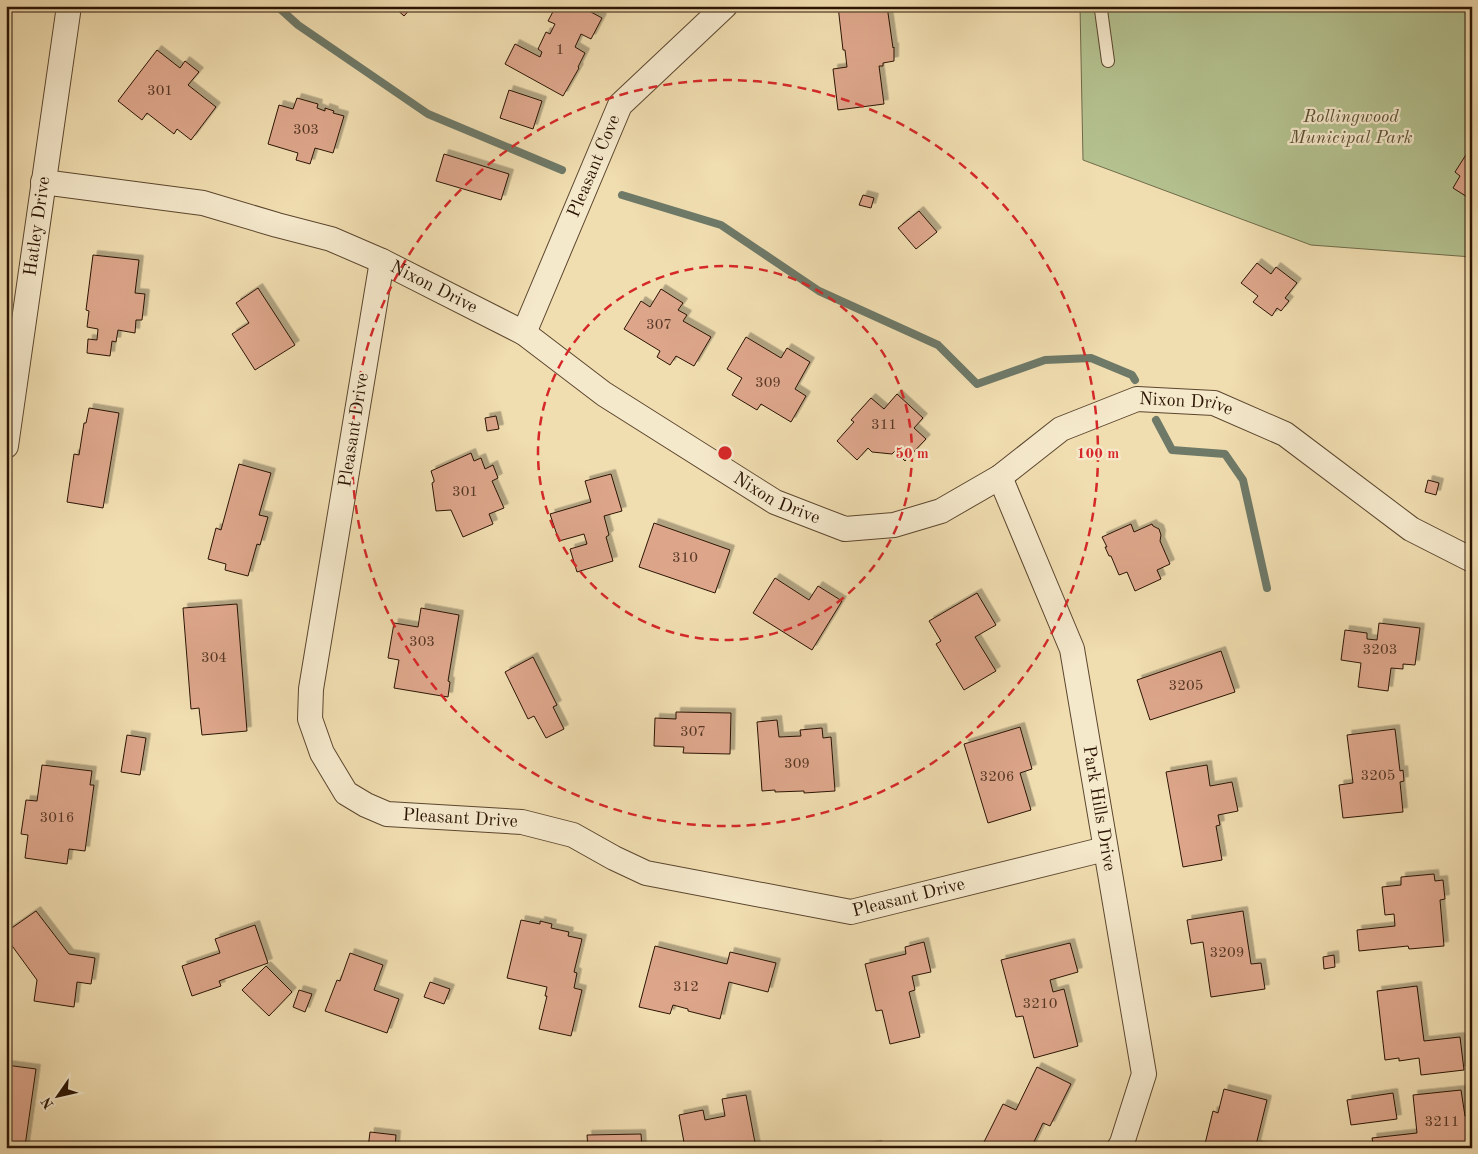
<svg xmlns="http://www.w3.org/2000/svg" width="1478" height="1154" font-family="'Old Standard TT',serif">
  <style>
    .green { fill: #b4c290; stroke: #706b4a }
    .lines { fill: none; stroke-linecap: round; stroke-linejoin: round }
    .stream { stroke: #6e7968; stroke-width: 8 }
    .building { fill: #dda68b; stroke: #2b1403; filter: url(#shadow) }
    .service-casing { stroke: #5c462e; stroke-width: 14 }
    .minor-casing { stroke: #5c462e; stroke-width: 26 }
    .service { stroke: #f5e9cc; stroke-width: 12 }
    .minor { stroke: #f5e9cc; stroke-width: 24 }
    .ring { fill: none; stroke: #d62828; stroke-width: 2.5; stroke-dasharray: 9 6 }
    .labels { text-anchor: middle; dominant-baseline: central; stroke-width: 4.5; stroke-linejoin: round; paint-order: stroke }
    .number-label { font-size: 15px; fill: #583825 }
    .park-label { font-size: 18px; font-style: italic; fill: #5b5134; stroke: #f5e9cc }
    .street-label { font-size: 18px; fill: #2b1403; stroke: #f5e9cc }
    .centre { fill: #d62828; stroke: #f5e9cc; stroke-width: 2.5 }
    .ring-label { font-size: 15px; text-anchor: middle; font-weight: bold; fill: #d62828; stroke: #f5e9cc; stroke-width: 4.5; stroke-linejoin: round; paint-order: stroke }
  </style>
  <defs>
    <filter id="shadow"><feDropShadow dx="4.5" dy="-4.5" stdDeviation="0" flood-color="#0004"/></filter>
  </defs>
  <rect width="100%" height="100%" fill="#f0ddb0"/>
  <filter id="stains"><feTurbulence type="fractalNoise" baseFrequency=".004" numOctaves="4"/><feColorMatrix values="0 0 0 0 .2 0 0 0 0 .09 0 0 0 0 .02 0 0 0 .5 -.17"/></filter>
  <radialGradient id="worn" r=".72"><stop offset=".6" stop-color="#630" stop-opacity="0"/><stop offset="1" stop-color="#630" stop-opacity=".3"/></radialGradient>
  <!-- green -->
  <polygon class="green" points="1080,6 1472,6 1472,257 1311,245 1083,160"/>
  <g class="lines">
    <!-- stream -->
    <g class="stream">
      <polyline points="277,6 298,25 428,114 562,170"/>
      <polyline points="622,195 721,225 819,291 938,345 977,384 1045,360 1091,358 1132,375 1135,380"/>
      <polyline points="1156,420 1172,450 1225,454 1243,480 1267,588"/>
    </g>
  </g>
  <!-- building -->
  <g class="building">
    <polygon points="393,6 413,6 404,16"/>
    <polygon points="556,6 580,6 602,18 591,39 581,34 575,47 585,53 578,67 579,68 563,96 505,64 515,44 540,57 542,52 538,49 546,32 550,34 555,24 548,21"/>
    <polygon points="838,6 887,6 893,48 894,47 894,61 883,63 883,66 879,66 884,104 838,110 833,69 847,67 845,50 843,50"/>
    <polygon points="157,50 180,68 185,61 199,72 188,85 216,107 191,140 177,129 174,134 147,113 142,120 118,101"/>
    <polygon points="509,90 542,101 533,129 500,118"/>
    <polygon points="297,98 318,104 317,108 325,111 325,108 334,111 333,113 344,116 333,153 315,148 310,164 296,160 298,153 268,144 279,105 293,109"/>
    <polygon points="1469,150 1472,152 1472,200 1453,188 1460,176 1455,172"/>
    <polygon points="444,154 509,174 501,200 436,181"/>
    <polygon points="863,195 874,198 871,208 859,205"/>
    <polygon points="919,211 937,232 916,249 898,228"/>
    <polygon points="93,255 139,260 135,293 145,294 142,320 136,320 135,333 118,330 116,342 112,341 110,356 87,353 88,339 97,340 98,329 87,327 89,311 86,310"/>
    <polygon points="1257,263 1271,274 1276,267 1297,283 1285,298 1289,301 1281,311 1277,308 1272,316 1253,302 1258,296 1241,283"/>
    <polygon points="258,288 295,345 255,370 232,334 249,323 236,303"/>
    <polygon points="661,289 683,303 678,310 687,315 683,321 711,337 694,366 676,356 670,365 657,357 660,351 624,329 641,301 650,307"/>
    <polygon points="746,337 781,358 787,348 810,362 795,389 806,396 791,422 761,404 757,410 732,395 742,378 727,369"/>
    <polygon points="897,394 923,418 914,428 926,439 905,461 895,451 892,454 872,452 868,448 857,460 837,441 854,422 851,420 871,398 884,409"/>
    <polygon points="89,408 119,413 103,508 67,502 74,454 79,455 84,423 86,423"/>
    <polygon points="496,416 499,429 487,431 485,418"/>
    <polygon points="471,453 474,461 481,458 485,469 493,465 498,478 492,481 504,508 489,514 493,524 463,537 451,510 436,511 432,483 434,482 434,480 431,471"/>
    <polygon points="239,464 271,473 259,515 268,517 260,545 257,544 248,576 225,570 226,564 208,559 216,528 221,530"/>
    <polygon points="611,474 622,511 604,516 609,535 606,537 613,561 577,572 570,549 587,544 584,534 559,541 550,514 591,502 585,481"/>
    <polygon points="1428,480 1439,483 1436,495 1425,492"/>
    <polygon points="654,523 730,550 715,593 639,567"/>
    <polygon points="1131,524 1134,532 1152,524 1153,526 1159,529 1161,535 1160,541 1170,564 1157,570 1161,579 1135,591 1127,572 1119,575 1111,556 1109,556 1105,547 1107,547 1102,537"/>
    <polygon points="775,578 809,600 818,586 842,601 812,650 753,613"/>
    <polygon points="977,593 996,625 975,637 996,671 964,690 936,644 941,641 929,621"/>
    <polygon points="237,604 247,731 202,735 199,708 191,709 183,608"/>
    <polygon points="421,608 459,615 448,681 450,682 448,697 394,688 399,660 388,658 394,623 418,627"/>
    <polygon points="1379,623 1420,628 1415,665 1403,664 1403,669 1391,668 1388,691 1358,687 1361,663 1341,660 1345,630 1367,633 1367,639 1377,640"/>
    <polygon points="1221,651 1235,692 1150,720 1137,680"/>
    <polygon points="533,657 557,705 553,707 564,729 546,738 534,716 528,719 505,672"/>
    <polygon points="676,712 731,713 730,754 683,753 684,747 654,746 655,718 676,719"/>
    <polygon points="777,720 779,737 801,736 800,730 822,728 823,738 831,737 835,791 804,793 804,791 775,792 775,790 762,791 757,722"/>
    <polygon points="1020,727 1032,769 1020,773 1031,810 988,823 964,744"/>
    <polygon points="1395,729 1400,771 1403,770 1404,781 1400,782 1403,812 1343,818 1339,785 1353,783 1347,735"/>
    <polygon points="127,735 146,738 140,775 121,772"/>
    <polygon points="42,765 92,771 90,785 94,785 85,851 69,849 67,864 25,858 28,835 21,834 26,800 37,801"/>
    <polygon points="1207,765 1210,786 1232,782 1238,811 1218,815 1220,825 1216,826 1222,860 1183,867 1166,772"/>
    <polygon points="1434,874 1435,881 1443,880 1445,899 1440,900 1444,946 1409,949 1408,946 1359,951 1357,930 1395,926 1394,914 1385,915 1382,887 1401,885 1401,877"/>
    <polygon points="36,911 69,954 95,958 91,984 77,982 74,1007 34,1001 37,980 10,943 11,941 6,935 6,932"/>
    <polygon points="1243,911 1251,964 1261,963 1265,989 1211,997 1203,942 1191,944 1187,920"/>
    <polygon points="521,920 540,924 540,921 552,924 551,928 569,932 568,936 582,939 574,972 577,973 574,988 582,990 571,1036 539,1029 547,996 545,996 547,987 507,978"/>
    <polygon points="255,925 268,963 219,981 221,986 192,996 182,966 220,953 215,939"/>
    <polygon points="924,942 931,972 912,976 915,990 909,992 920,1037 890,1044 882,1010 876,1011 865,964 906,954 905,947"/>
    <polygon points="1070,943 1078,972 1050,980 1053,992 1064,989 1078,1046 1034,1058 1023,1016 1016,1017 1001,960"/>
    <polygon points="655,946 727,964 730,952 776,963 768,992 729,982 720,1019 688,1011 688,1009 673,1005 670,1014 639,1007"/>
    <polygon points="350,953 383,965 374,990 399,999 387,1033 325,1011 337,980 340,981"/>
    <polygon points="1334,955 1335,967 1324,969 1323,957"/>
    <polygon points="266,966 292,992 269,1016 242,990"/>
    <polygon points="430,982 450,989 444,1004 424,997"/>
    <polygon points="1417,986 1424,1041 1460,1037 1464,1070 1421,1075 1419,1058 1399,1061 1399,1058 1385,1060 1377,991"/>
    <polygon points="299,990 312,994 305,1012 293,1007"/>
    <polygon points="6,1065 36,1069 25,1146 6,1143"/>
    <polygon points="1037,1067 1071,1084 1050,1126 1043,1123 1031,1148 981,1148 1003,1104 1016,1110"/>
    <polygon points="1224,1089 1267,1100 1256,1145 1266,1148 1204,1148 1213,1111 1218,1113"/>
    <polygon points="1461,1090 1465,1116 1467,1116 1468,1129 1472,1128 1472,1148 1374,1148 1372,1138 1417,1133 1413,1095"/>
    <polygon points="1393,1093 1397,1119 1351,1125 1347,1100"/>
    <polygon points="746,1095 756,1148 728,1148 727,1145 713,1148 685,1148 679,1115 703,1110 705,1120 725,1116 722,1099"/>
    <polygon points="370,1132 396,1135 395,1148 368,1148"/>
    <polygon points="641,1134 642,1148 588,1148 587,1135"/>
    <polygon points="877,1145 878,1148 858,1148"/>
  </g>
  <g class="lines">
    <defs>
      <polyline id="service" points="1102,6 1101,10 1108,61"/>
      <g id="minor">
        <path id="s1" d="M 43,182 L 203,203 L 277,225 L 331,239 L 382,261 L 524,333 L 604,394 L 775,502 L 845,529 L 894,525 L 941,511 L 1000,477 L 1061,429 L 1137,399 L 1214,403 L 1285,434 L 1411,529 L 1472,560"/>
        <path id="s2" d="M 382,261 L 311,689 L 310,719 L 322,753 L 346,793 L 366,805 L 387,814 L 522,822 L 573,835 L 614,858 L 646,873 L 851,912 L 1105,849"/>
        <path id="s3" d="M 524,333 L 620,105 L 725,6"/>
        <path id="s4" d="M 6,446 L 69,6"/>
        <path id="s5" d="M 1000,477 L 1072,649 L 1144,1074 L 1122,1143 L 1119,1148"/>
      </g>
    </defs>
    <!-- service casing -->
    <use href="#service" class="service-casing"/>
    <!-- minor casing -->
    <use href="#minor" class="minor-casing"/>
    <!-- service -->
    <use href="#service" class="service"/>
    <!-- minor -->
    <use href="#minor" class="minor"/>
  </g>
  <!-- distance rings -->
  <g class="ring">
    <circle cx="725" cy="453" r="187"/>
    <circle cx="725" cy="453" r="373"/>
  </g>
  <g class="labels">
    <!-- number labels -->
    <g class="number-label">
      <text x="560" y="50">1</text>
      <text x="160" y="91">301</text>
      <text x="306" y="130">303</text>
      <text x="659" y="325">307</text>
      <text x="768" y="383">309</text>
      <text x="884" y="425">311</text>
      <text x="465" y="492">301</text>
      <text x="685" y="558">310</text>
      <text x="422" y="642">303</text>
      <text x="1380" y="650">3203</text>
      <text x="214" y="658">304</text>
      <text x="1186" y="686">3205</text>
      <text x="693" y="732">307</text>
      <text x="797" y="764">309</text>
      <text x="1378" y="776">3205</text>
      <text x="997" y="777">3206</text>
      <text x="57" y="818">3016</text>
      <text x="1227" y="953">3209</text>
      <text x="686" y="987">312</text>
      <text x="1040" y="1004">3210</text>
      <text x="1442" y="1122">3211</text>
    </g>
    <!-- park labels -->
    <g class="park-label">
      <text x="1351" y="117">Rollingwood<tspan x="1351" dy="21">Municipal Park</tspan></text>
    </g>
    <!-- street labels -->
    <g class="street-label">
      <text stroke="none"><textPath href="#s3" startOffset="181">Pleasant Cove</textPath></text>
      <text stroke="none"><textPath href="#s4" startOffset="222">Hatley Drive</textPath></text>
      <text stroke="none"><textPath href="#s1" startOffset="408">Nixon Drive</textPath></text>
      <text stroke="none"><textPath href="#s1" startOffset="1262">Nixon Drive</textPath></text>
      <text transform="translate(354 430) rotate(-81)">Pleasant Drive</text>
      <text stroke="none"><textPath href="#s1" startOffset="812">Nixon Drive</textPath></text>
      <text stroke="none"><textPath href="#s5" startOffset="348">Park Hills Drive</textPath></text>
      <text stroke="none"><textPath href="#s2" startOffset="666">Pleasant Drive</textPath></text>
      <text stroke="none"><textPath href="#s2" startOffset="1131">Pleasant Drive</textPath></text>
    </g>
  </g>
  <circle cx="725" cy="453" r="8" class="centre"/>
  <g class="ring-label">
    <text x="912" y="458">50 m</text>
    <text x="1098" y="458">100 m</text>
  </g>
  <!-- margin -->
  <rect width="1478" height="1154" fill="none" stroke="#f0ddb0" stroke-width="25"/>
  <rect x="8" y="8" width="1463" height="1139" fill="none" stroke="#2b1403" stroke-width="2.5"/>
  <rect x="12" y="12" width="1453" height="1129" fill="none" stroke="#2b1403"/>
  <!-- north arrow -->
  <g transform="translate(58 1096) rotate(236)" stroke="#f5e9cc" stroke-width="4" paint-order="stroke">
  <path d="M0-4L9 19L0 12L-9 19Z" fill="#2b1403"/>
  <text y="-8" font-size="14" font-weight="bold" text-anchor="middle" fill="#2b1403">N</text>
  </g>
  <rect width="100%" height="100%" filter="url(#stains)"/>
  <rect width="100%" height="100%" fill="url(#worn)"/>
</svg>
